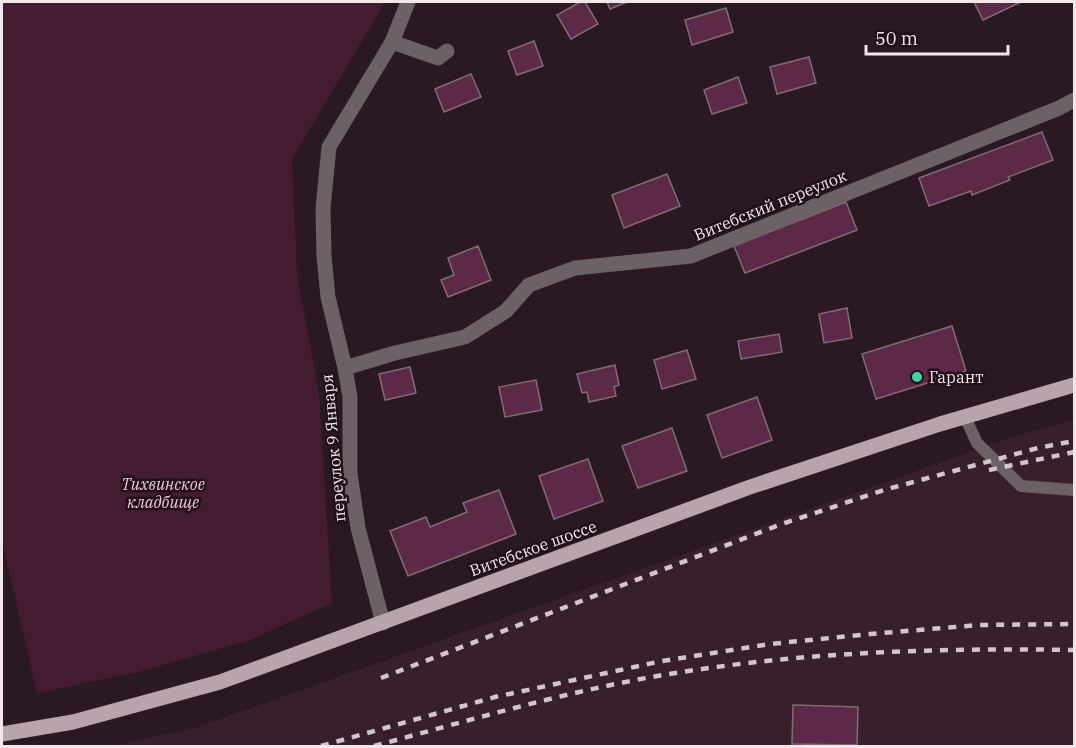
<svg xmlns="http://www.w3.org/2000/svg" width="1076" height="748" font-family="'IBM Plex Serif',serif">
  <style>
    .built { fill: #37202c }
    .green { fill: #441c32 }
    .building { fill: #5c2a46; stroke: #826c77; stroke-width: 1.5 }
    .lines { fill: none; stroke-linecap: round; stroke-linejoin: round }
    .lane { stroke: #6b6166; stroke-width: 12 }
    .street { stroke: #6b6166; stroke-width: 15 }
    .primary { stroke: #b8a4ad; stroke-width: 15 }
    .rail { stroke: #d2c5cb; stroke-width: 4.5; stroke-dasharray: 8 8; stroke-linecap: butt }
    .poi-dot { fill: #3bd4a4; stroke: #201019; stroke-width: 2 }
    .labels { text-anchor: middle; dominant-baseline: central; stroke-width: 5; stroke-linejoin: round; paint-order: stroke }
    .street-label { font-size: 16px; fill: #f2e6eb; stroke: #201019 }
    .poi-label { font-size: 16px; fill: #f2e6eb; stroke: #201019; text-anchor: start }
    .park-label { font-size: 16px; font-style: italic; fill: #f5c1db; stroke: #201019 }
  </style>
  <rect width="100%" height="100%" fill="#2a1922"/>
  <!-- built -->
  <polygon class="built" points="1074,420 1074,746 112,746 195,728 1015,436"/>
  <!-- green -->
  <polygon class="green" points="2,2 385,2 292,159 297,275 319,394 332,603 250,640 138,672 37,693 2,540"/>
  <!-- building -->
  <g class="building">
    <polygon points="580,2 585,2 598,24 571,39 557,15"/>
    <polygon points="607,2 627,2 610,9"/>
    <polygon points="974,2 1021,2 983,20"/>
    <polygon points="726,8 733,32 692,45 685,20"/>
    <polygon points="534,41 543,66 517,75 508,51"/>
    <polygon points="809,57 816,83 777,94 770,67"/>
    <polygon points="471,74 481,97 444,112 435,89"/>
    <polygon points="738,77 747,103 712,114 704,90"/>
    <polygon points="1042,132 1053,160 1008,177 1010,180 972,195 971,191 929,206 919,178"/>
    <polygon points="667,174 680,206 624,228 612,195"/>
    <polygon points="846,202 857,230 745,273 734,246"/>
    <polygon points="478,246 491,280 448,297 441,280 454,275 448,258"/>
    <polygon points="847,308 852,338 824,343 819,314"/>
    <polygon points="952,326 966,371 876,399 862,354"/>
    <polygon points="779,334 782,352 741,359 738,341"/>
    <polygon points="687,350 696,379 662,389 654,360"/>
    <polygon points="615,365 619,385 614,387 616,396 589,402 587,392 582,393 577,374"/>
    <polygon points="410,367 416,393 385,400 379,374"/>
    <polygon points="536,380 542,410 505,417 499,387"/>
    <polygon points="757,397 772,440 722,458 707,415"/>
    <polygon points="672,428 687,471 638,488 622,446"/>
    <polygon points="588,459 603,501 554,519 539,476"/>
    <polygon points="499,490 516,534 408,576 390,531 426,517 430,527 467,512 463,503"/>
    <polygon points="793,705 858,707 857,745 792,744"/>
  </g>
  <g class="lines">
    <!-- lane -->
    <polyline class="lane" points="965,417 977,443 1021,486 1074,490"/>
    <!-- street -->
    <g class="street">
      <polyline points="392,42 438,58 447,51"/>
      <polyline points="345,368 395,353 465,337 506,311 529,285 575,268 691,256 1059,108 1074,100"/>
      <polyline points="383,623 358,528 350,473 350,397 345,368 328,297 324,256 323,208 329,147 392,42 408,2"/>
    </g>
    <!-- primary -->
    <polyline class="primary" points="2,734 73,722 220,682 750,487 940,424 1074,385"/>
    <!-- rail -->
    <g class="rail">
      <polyline points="989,470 1074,452"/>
      <polyline points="381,678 779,525 884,490 1038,448 1074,441"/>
      <polyline points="321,746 495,697 662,661 770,644 870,634 979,625 1074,624"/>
      <path d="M 374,746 C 482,717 591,684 702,669 C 826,651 950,648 1074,650"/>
    </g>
  </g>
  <!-- markers -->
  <circle class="poi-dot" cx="917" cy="377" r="6"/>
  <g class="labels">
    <!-- street labels -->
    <g class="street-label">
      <text transform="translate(770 205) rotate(-22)">Витебский переулок</text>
      <text transform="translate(333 448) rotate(-95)">переулок 9 Января</text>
      <text transform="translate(533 548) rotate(-20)">Витебское шоссе</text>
    </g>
    <!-- poi labels -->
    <g class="poi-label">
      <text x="929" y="377">Гарант</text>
    </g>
    <!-- park labels -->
    <g class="park-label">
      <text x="163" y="484">Тихвинское<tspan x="163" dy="18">кладбище</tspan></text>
    </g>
  </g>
  <!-- border -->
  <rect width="1076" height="748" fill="none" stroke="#f2e6eb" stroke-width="6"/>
  <!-- scale -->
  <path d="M866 45v9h142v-9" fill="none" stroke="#f2e6eb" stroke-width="3"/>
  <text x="875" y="45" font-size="18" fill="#f2e6eb" stroke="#201019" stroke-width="4.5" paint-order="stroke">50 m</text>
</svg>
